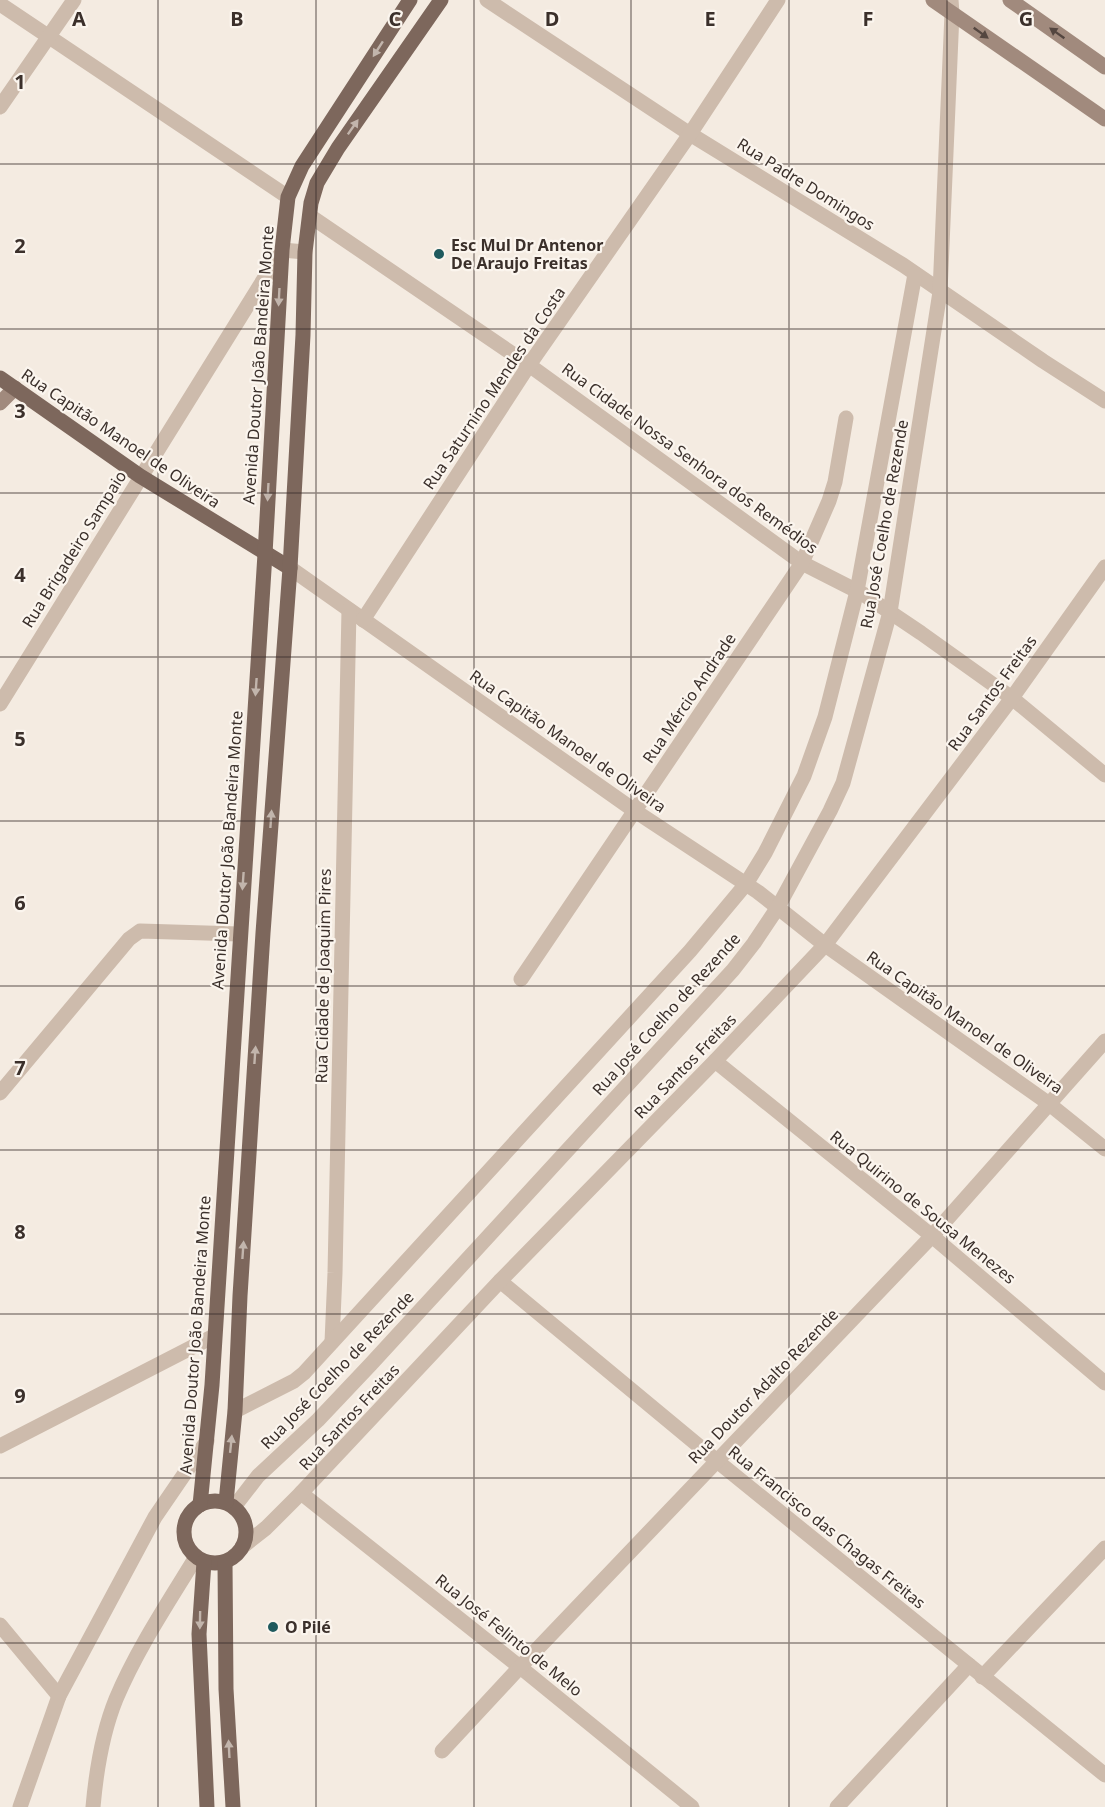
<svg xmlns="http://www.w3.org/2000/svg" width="1105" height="1807" font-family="'Noto Sans',sans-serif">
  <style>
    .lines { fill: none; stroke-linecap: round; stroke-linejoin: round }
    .street { stroke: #cdbbac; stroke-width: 15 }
    .secondary { stroke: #a18a7d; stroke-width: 15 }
    .primary { stroke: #7d675c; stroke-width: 15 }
    .oneway { fill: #544640 }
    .oneway2 { fill: #c2b5ac }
    .grid { fill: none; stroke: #3b302b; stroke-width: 1.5; stroke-opacity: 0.55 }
    .poi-dot { fill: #1f5a5e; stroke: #fbf5ee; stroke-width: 2 }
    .labels { text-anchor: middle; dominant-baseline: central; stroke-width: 4.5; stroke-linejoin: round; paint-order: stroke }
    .street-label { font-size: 16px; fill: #3b302b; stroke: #fbf5ee }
    .poi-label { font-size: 16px; font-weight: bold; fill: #3b302b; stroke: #fbf5ee; text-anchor: start }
    .grid-label { font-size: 20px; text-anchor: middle; font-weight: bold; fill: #3b302b; stroke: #fbf5ee; stroke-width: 4.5; stroke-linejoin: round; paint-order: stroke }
  </style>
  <rect width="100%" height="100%" fill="#f4ebe1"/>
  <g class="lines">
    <!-- street -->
    <g class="street">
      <polyline points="487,0 690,134 903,265 1043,361 1105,401"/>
      <polyline points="0,4 288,197"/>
      <polyline points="0,107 74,0"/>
      <polyline points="310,216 529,365 802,563 863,594 921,633 1012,698 1105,775"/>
      <polyline points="290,568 635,811 758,892 825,945 1048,1103 1105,1149"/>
      <polyline points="363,620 529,365 690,134 778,0"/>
      <polyline points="0,704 282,250 305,252"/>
      <polyline points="521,979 802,563 829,501 835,482 846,418"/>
      <polyline points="715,1061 932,1236 1105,1383"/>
      <polyline points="0,1093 129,939 140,931 239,934"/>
      <polyline points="500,1281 717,1461 1105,1775"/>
      <polyline points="332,1342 335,1273 349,610"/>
      <polyline points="235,1411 294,1381 304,1373 690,951 746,884 765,853 804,776 825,717 857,591 915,274"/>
      <polyline points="0,1446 214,1336"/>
      <polyline points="301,1493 520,1667 692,1807"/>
      <polyline points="234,1507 258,1476 318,1420 371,1364 733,970 754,943 778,907 830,811 843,783 890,612 940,292 952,13 951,0"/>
      <polyline points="242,1547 266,1528 301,1493 500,1281 715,1061 825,945 1012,698 1105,567"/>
      <polyline points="0,1625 59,1696"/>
      <polyline points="982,1677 1105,1548"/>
      <polyline points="442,1751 520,1667 932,1236 1105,1041"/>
      <polyline points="20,1807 59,1696 155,1517 207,1441"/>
      <path d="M 93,1807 C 96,1773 103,1731 116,1699 C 137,1649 168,1603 196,1557"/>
      <polyline points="837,1807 969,1665"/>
    </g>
    <!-- secondary -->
    <g class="secondary">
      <polyline points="933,0 1105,119"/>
      <polyline points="1010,0 1105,67"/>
      <polyline points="0,403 15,388"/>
    </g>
    <!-- primary -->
    <g class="primary">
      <polyline points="0,378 140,476 290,568"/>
      <circle cx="215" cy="1532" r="31"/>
      <polyline points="226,1502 235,1411 240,1296 263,933 290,568 303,335 305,252 311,203 317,183 338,148 441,0"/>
      <polyline points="200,1505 212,1385 265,554 282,250 288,197 302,166 410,0"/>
      <polyline points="204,1562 199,1634 207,1807"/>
      <polyline points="225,1562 226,1689 233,1807"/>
    </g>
  </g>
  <!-- one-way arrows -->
  <defs><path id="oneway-solid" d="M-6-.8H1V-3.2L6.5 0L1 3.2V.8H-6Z" transform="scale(1.5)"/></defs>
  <g class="oneway">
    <use href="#oneway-solid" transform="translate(981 33) rotate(36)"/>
    <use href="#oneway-solid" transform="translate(1057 33) rotate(-145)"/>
  </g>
  <g class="oneway2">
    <use href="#oneway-solid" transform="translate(378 49) rotate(123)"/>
    <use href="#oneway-solid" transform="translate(353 127) rotate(-55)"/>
    <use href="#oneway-solid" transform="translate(279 297) rotate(93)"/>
    <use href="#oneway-solid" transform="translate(268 492) rotate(93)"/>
    <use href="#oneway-solid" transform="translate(256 687) rotate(94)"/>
    <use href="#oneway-solid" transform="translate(271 819) rotate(-86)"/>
    <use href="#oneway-solid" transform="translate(243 881) rotate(94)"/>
    <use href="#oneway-solid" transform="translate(255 1055) rotate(-86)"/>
    <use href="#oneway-solid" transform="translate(243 1250) rotate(-86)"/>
    <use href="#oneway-solid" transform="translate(231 1444) rotate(-84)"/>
    <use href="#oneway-solid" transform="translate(200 1620) rotate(91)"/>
    <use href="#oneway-solid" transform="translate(229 1749) rotate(-93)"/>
  </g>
  <!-- grid -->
  <path class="grid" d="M 158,0 L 158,1807M 316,0 L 316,1807M 474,0 L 474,1807M 631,0 L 631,1807M 789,0 L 789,1807M 947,0 L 947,1807M 0,164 L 1105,164M 0,329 L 1105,329M 0,493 L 1105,493M 0,657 L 1105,657M 0,821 L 1105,821M 0,986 L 1105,986M 0,1150 L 1105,1150M 0,1314 L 1105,1314M 0,1478 L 1105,1478M 0,1643 L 1105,1643"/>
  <!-- markers -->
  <g class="poi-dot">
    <circle cx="439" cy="254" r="6"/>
    <circle cx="273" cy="1627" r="6"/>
  </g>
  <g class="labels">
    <!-- street labels -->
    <g class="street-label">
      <text transform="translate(806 184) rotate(32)">Rua Padre Domingos</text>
      <text transform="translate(258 365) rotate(-86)">Avenida Doutor João Bandeira Monte</text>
      <text transform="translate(494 388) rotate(-56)">Rua Saturnino Mendes da Costa</text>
      <text transform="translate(121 438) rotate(34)">Rua Capitão Manoel de Oliveira</text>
      <text transform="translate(690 458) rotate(36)">Rua Cidade Nossa Senhora dos Remédios</text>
      <text transform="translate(884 524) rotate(-80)">Rua José Coelho de Rezende</text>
      <text transform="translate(74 549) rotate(-58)">Rua Brigadeiro Sampaio</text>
      <text transform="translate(992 693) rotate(-54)">Rua Santos Freitas</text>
      <text transform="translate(689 698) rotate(-56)">Rua Mércio Andrade</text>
      <text transform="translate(568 741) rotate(35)">Rua Capitão Manoel de Oliveira</text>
      <text transform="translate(227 850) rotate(-86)">Avenida Doutor João Bandeira Monte</text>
      <text transform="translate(323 976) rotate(-89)">Rua Cidade de Joaquim Pires</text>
      <text transform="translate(666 1014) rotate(-48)">Rua José Coelho de Rezende</text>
      <text transform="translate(965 1022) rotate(35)">Rua Capitão Manoel de Oliveira</text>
      <text transform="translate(685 1066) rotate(-46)">Rua Santos Freitas</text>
      <text transform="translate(923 1207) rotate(39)">Rua Quirino de Sousa Menezes</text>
      <text transform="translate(195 1335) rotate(-86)">Avenida Doutor João Bandeira Monte</text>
      <text transform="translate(337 1370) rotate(-46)">Rua José Coelho de Rezende</text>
      <text transform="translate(763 1386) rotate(-46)">Rua Doutor Adalto Rezende</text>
      <text transform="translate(349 1417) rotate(-47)">Rua Santos Freitas</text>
      <text transform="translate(827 1527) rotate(39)">Rua Francisco das Chagas Freitas</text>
      <text transform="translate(509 1635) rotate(39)">Rua José Felinto de Melo</text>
    </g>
    <!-- poi labels -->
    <g class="poi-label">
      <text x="451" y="245">Esc Mul Dr Antenor<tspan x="451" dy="18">De Araujo Freitas</tspan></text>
      <text x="285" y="1627">O Pilé</text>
    </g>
  </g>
  <g class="grid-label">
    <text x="79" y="26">A</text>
    <text x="237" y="26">B</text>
    <text x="395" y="26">C</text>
    <text x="552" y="26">D</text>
    <text x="710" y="26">E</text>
    <text x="868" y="26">F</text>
    <text x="1026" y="26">G</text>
    <text x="20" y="89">1</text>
    <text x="20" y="253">2</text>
    <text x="20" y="418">3</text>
    <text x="20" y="582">4</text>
    <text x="20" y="746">5</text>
    <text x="20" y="910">6</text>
    <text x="20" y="1075">7</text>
    <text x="20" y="1239">8</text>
    <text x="20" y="1403">9</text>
  </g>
</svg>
